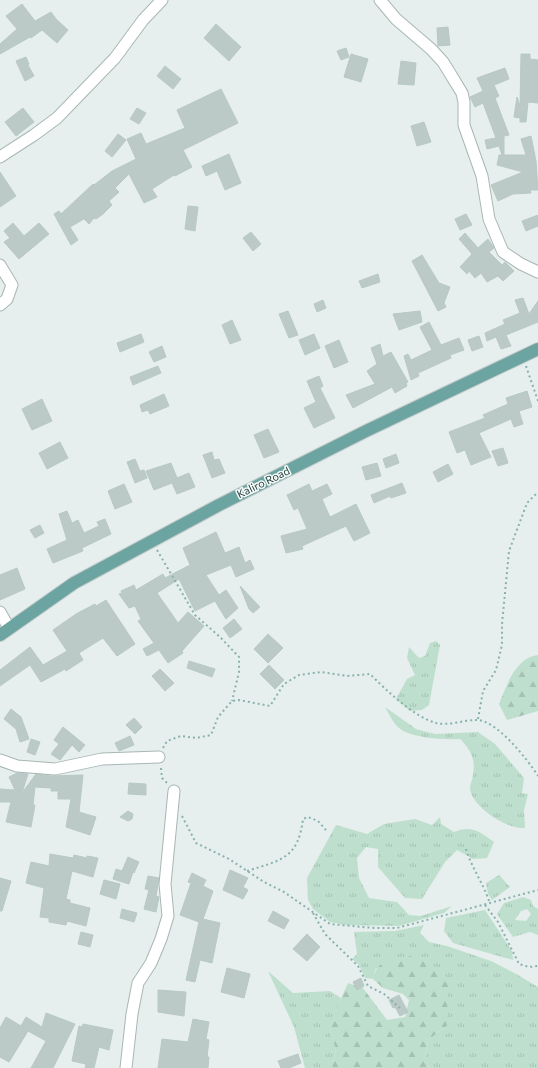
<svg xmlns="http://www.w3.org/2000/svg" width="538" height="1068" font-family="Commissioner,sans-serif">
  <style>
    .grass { fill: url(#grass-tufts); fill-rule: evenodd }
    .forest { fill: url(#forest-firs) }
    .building { fill: #bbcac6; stroke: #b8c9c5 }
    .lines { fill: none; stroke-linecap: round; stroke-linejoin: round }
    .minor-casing { stroke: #a8b7b5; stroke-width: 13 }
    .major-casing { stroke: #c2cac9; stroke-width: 14 }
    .path { stroke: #87b2ad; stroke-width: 2; stroke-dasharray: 2 3; stroke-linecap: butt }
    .minor { stroke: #fff; stroke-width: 11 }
    .major { stroke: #6ba4a0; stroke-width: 12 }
    .labels { text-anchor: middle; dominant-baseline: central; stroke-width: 3; stroke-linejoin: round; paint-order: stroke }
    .street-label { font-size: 11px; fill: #24413f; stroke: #f7fbfa }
  </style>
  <defs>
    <pattern id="grass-tufts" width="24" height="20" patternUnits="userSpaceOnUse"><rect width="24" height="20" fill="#bfdfce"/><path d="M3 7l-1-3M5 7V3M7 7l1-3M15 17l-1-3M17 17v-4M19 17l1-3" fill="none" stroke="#a4c1b2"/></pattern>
    <pattern id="forest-firs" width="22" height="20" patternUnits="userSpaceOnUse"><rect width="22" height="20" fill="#bfdfce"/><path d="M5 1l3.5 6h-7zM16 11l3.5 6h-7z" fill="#a4c1b2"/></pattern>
  </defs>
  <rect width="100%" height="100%" fill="#e6efed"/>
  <!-- grass -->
  <g class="grass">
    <polygon points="436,641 440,645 429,705 422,710 410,711 396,699 407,679 415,675 407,658 409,647 419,658 425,656 430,643"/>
    <path d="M 385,707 L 416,729 L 435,734 L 478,732 L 495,744 L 524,778 L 522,793 L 528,794 L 524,810 L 525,828 C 508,830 472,807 470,789 C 470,785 473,778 473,774 C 476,759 470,749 460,739 C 445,740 410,738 399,728 C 393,723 389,714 385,707 Z"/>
    <path d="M 440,817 L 441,824 L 454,832 C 471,825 479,831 494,842 L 487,858 L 473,859 L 457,850 L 445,862 L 422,899 L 405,898 L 378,867 L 378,849 L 366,847 L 357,858 L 359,878 L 369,898 L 397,902 L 409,915 L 421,916 L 452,906 L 444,913 L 399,926 L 347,925 L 330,922 L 313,909 L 308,900 L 307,878 L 336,825 L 367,834 L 384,824 L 415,819 L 432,825 Z"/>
    <polygon points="499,875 510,887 492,900 488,894 486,883"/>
    <path d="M 523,897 L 531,900 L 533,906 L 538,909 L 538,935 L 530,932 L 513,937 L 497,914 L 504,903 ZM 527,909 L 531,914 L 526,921 L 515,920 L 521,911 Z"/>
    <polygon points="485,910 512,951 513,960 453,943 444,931 446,918"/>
    <polygon points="424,925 420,933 429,942 447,946 491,961 518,975 538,987 538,1068 430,1068 425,1059 428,1040 447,1026 376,968 373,979 365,978 359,965 352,959 357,954 354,932 395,931"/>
    <polygon points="268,971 293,993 330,991 341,998 330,1031 336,1050 332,1068 305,1068 294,1027"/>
  </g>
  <!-- forest -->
  <g class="forest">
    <path d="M 538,655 L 538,711 L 507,720 L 499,704 C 507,685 515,658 538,655 Z"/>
    <path d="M 410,956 L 432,964 L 448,980 L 447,1026 L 428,1040 L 425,1058 L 430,1068 L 332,1068 L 336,1050 L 330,1031 L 338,1005 L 348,983 L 363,988 L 387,1020 L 405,1017 L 409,1000 L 403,994 L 383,988 L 373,979 C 378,958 391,961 410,956 Z"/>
  </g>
  <!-- building -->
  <g class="building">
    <polygon points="22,4 35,21 51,12 56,19 68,30 57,43 42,30 31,38 30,37 0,54 0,44 17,29 6,16"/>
    <polygon points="216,24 241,47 229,61 204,38"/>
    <polygon points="448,27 450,45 438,46 437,28"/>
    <polygon points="346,48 349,57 341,60 337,51"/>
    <polygon points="351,54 368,59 361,82 344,77"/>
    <polygon points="521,54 530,54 530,59 538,60 538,103 528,102 526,122 520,122 520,118 514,117 517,97 520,106"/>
    <polygon points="26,57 29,64 28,65 34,76 25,81 16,61"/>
    <polygon points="401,61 416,63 414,85 398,84"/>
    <polygon points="165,66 181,79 173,89 157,76"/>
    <polygon points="505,68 509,79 494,85 499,96 495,98 509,135 504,136 504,155 526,155 521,139 531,136 536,161 538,190 530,190 531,193 513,194 498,201 491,185 523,172 497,165 499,155 502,155 499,146 487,149 485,140 496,138 483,103 475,107 470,97 483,91 477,78"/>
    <polygon points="221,89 238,123 183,150 192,167 175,176 174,175 152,189 157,197 144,203 129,174 115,188 119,192 109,201 112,205 103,214 96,219 94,218 89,224 84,219 70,227 78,240 71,245 54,214 59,211 61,214 93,184 94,185 112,171 136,159 127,139 141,133 146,144 185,128 177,110"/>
    <polygon points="23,108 34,122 16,136 5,122"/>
    <polygon points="137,108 146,113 139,124 130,119"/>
    <polygon points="424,122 431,142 417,146 411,126"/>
    <polygon points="118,134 126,140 112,157 105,151"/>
    <polygon points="229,154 241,183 225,190 217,171 206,176 202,166"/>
    <polygon points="0,172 16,196 0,207"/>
    <polygon points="188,206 198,207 195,231 185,229"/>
    <polygon points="466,214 472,225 460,230 455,219"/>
    <polygon points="538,215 538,226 526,231 522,221"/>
    <polygon points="13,223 24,236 39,223 49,234 19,259 4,242 10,238 4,231"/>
    <polygon points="251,232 261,244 253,251 243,238"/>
    <polygon points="465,233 478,248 488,239 494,248 489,252 502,265 505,262 514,271 503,281 498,276 487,282 481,273 475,278 469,271 467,274 460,267 472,254 459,239"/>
    <polygon points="422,255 439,283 450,287 444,303 446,307 438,311 412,261"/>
    <polygon points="378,274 380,282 362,288 359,281"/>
    <polygon points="523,298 529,314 538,301 538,322 506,335 511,346 501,349 496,337 487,341 485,333 505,324 503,320 520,313 515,300"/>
    <polygon points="323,300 326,308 317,312 314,304"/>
    <polygon points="288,311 298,335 289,338 279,314"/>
    <polygon points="420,311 422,322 399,330 393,314"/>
    <polygon points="232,320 241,340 230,344 222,325"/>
    <polygon points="429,322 441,345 459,338 464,350 450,355 451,358 418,373 419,376 411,380 404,356 408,354 411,360 432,350 420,327"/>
    <polygon points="141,334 144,342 120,352 117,343"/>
    <polygon points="314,334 320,348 305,355 299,340"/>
    <polygon points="479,336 483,347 472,351 468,340"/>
    <polygon points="339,340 348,362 334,368 325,346"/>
    <polygon points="380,344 383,356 391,352 408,382 406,383 407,386 395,393 392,387 353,408 346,395 375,384 367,371 377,364 371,348"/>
    <polygon points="162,346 166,357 154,362 149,352"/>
    <polygon points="158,366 161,373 133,385 130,377"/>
    <polygon points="319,376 323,386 320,388 335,418 314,428 304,408 316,402 307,381"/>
    <polygon points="527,391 532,407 519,411 523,424 514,427 511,419 479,433 491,457 471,465 465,450 457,453 449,432 485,418 483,415 508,404 506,398"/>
    <polygon points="164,394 169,406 150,414 148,410 142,412 140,405"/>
    <polygon points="42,399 52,421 32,430 22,409"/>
    <polygon points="268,429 279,452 264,458 254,435"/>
    <polygon points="60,442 68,458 47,469 39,453"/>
    <polygon points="503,448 508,463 498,466 492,451"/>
    <polygon points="212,452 214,460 219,459 225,473 212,478 203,455"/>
    <polygon points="396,454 399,463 386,468 383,459"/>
    <polygon points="135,459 140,471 144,470 147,478 135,483 127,462"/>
    <polygon points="171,463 177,478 189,473 195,487 177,494 172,483 154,490 146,471"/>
    <polygon points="377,463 381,476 366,480 362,467"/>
    <polygon points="448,464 453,474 438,482 433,472"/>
    <polygon points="402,483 406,493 391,498 390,496 374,503 371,495"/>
    <polygon points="124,484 132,502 115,509 108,491"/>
    <polygon points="309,484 312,491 327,484 332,494 322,499 330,517 356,504 370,533 354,541 346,526 302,546 303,549 286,553 281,536 307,529 298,508 294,510 287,495"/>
    <polygon points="67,511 72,523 78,520 84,533 99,526 97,522 105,519 111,534 82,548 83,551 53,563 47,549 67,540 59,514"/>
    <polygon points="40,525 44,533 35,538 30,530"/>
    <polygon points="216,532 225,553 239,547 245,563 250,560 254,569 236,577 231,565 206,575 219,595 226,590 238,608 226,619 215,601 195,611 179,579 157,593 178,623 188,612 204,626 182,651 183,653 168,663 159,650 147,656 143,649 154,643 138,621 141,619 135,606 129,608 119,594 122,593 121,591 134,585 136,590 163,574 165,578 190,565 183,548"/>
    <polygon points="17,568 25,589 0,600 0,575"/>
    <polygon points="240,586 260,607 253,613 249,609"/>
    <polygon points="106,600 135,644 117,656 103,638 79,653 83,660 66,671 65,669 41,682 30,665 0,686 0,670 30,647 43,665 67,651 53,630 76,614 95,604 96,606"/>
    <polygon points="234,619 242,629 230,638 223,628"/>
    <polygon points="268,634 283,648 268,663 254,649"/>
    <polygon points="189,661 215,669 212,677 187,668"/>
    <polygon points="269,665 284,680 275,689 260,674"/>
    <polygon points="160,669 174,683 165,691 152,676"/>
    <polygon points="11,709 21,717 29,739 20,742 16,729 4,719"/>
    <polygon points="134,718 142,727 135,734 126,725"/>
    <polygon points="63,727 85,745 79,752 72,745 60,760 51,754 59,744 54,740"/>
    <polygon points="130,736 134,745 119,751 115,743"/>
    <polygon points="31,739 40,742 35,755 27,752"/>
    <polygon points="17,773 28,774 22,793 36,774 51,776 83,775 79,812 96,817 90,835 66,827 71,799 58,799 58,791 51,791 51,788 35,787 33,805 35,805 31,827 6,822 11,802 0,802 0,789 15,790 9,777"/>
    <polygon points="129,783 146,784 146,795 128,794"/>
    <polygon points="128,811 133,814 132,819 128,821 120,817"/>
    <polygon points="50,854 73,858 74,855 87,858 87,856 98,858 93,877 72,871 66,899 70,900 70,903 90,908 86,926 67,921 66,925 49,922 49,918 40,917 44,888 26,883 31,862 49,866"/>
    <polygon points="128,857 139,862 134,873 133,872 129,884 113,879 116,869 122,871"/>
    <polygon points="230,870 248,878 243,887 248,890 243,899 223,890"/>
    <polygon points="192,873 206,880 203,886 213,891 203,919 220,923 212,963 200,960 195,982 186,980 199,922 180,915 191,883 188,882"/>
    <polygon points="148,876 159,878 156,896 159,897 156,912 144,909 149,890 145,889"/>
    <polygon points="0,878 11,881 2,911 0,911"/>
    <polygon points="104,880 120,884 116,899 100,894"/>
    <polygon points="122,909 137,913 134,922 120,918"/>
    <polygon points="273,911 289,920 284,929 268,921"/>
    <polygon points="81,932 93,935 90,947 78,944"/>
    <polygon points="307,934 320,947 307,961 293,949"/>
    <polygon points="227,968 250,974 244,998 221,992"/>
    <polygon points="361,978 364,986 357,990 353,982"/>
    <polygon points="158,990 186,992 184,1016 158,1012"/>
    <polygon points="399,995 408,1012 400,1016 395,1007 393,1008 389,1000"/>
    <polygon points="46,1013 75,1024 53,1068 31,1068 46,1041 28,1031 9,1062 0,1057 0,1028 6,1017 21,1026 26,1017 42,1027"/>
    <polygon points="193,1019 209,1022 206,1039 209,1040 207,1057 209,1057 208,1068 158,1068 162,1039 188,1042"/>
    <polygon points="83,1024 113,1030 109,1050 99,1047 94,1068 85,1068 86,1064 72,1061 79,1026 82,1027"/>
    <polygon points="298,1054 301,1063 289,1068 281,1068 278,1061"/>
  </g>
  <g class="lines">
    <defs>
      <g id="minor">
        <polyline points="380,0 396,19 431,49 443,62 451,75 462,93 464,102 464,125 482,176 489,219 503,252 521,264 538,272"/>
        <polyline points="0,157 34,135 57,118 115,58 143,20 162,0"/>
        <polyline points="0,265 12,285 7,299 0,305"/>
        <polyline points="0,612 9,628"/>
        <polyline points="0,760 17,766 55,769 102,759 159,757"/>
        <polyline points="126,1068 132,1014 138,983 151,963 161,939 168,916 165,884 174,791"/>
      </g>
      <polyline id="major" points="0,635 74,583 219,505 366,431 538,349"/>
    </defs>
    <!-- minor casing -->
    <use href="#minor" class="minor-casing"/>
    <!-- major casing -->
    <use href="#major" class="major-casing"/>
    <!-- path -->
    <g class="path">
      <polyline points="526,366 538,401"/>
      <polyline points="157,550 195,615 220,637 239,657 239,672 232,701"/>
      <polyline points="478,719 483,691 496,670 502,645 502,624 509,551 527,503 538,492"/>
      <path d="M 163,748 L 167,741 L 181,736 L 196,738 L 211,735 L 218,717 L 232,701 L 239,700 L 270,706 L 284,684 L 299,675 L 321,672 L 347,676 L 370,674 C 386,690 414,717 436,723 C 448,726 464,720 476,720 C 496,719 528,760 538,776"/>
      <polyline points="161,768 162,778 167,783"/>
      <polyline points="182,816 196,843 229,859 264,882 284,892 330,924 374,928 397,928 538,890"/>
      <path d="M 466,849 C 472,869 484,884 490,904"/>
      <path d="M 247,871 C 281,860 298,859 303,819 L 308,817 L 318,821 L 326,830"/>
      <polyline points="485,905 498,922 519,964 529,967 538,966"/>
      <polyline points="313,913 325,934 358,966 368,986 384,994 400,1008"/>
    </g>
    <!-- minor -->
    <use href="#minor" class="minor"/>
    <!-- major -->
    <use href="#major" class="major"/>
  </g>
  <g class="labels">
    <!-- street labels -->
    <g class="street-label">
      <text transform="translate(263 482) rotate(-26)">Kaliro Road</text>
    </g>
  </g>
</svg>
